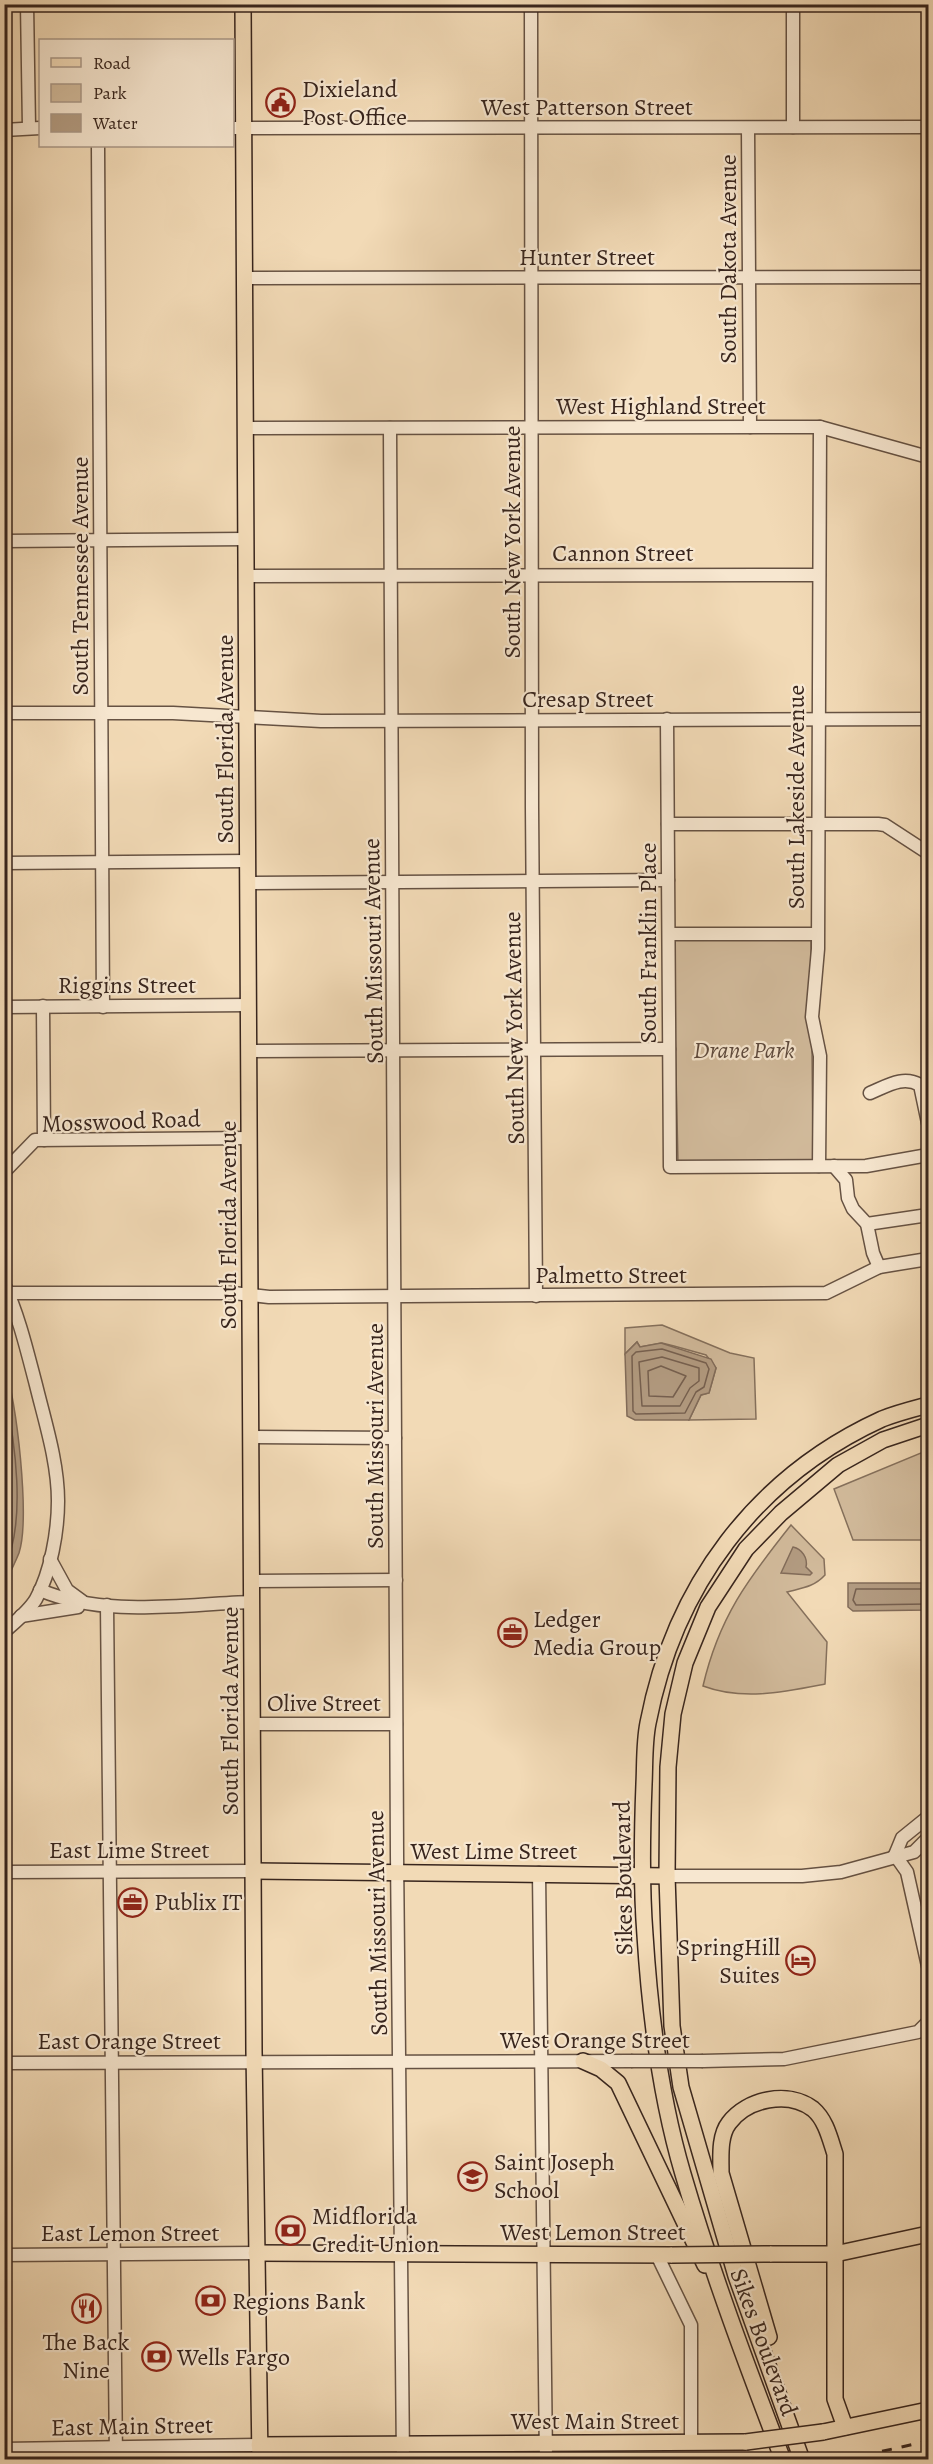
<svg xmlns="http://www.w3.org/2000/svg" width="933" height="2464" font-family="Alegreya,serif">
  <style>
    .green { fill: #d2bb9c; stroke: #85705c; stroke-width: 1.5 }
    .water { fill: #b39c82; stroke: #826c5a; stroke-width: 1.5 }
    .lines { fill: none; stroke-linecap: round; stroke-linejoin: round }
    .shore { stroke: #766050; stroke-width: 1.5 }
    .minor-casing { stroke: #665243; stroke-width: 15 }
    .major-casing { stroke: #38251d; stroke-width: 18 }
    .minor { stroke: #f7e7d0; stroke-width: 12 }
    .major { stroke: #f2dab6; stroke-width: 15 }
    .rail { stroke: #38251d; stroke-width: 3; stroke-dasharray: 10 10; stroke-linecap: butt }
    .minor-bridge-casing { stroke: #665243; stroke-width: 15; stroke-linecap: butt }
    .major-bridge-casing { stroke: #38251d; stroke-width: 18; stroke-linecap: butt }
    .minor-bridge { stroke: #f7e7d0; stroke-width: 12 }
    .major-bridge { stroke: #f2dab6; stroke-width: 15 }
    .labels { text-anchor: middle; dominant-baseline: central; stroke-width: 4.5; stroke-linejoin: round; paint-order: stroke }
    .poi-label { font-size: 24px; fill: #38251d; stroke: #f7e7d0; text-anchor: start }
    .street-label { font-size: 24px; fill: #38251d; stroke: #f7e7d0 }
    .park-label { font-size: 24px; font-style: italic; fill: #5e4a3d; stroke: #f7e7d0 }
  </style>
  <rect width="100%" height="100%" fill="#f2dab6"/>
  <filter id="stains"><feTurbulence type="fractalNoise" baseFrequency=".00333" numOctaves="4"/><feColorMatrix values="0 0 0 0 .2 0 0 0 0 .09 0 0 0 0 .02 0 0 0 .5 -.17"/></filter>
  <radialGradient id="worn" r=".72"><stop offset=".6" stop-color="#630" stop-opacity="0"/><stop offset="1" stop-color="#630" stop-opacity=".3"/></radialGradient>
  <!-- green -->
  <g class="green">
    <polygon points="673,939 811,940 813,1161 678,1162"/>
    <polygon points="662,1325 730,1353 754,1358 756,1419 689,1420 701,1395 709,1393 716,1368 706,1355 674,1346 662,1343 640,1347 637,1342 625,1354 625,1328"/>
    <polygon points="928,1450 928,1540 853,1540 834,1489"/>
    <path d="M 791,1525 L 824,1559 L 825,1575 C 814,1587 802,1588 787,1592 L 827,1642 L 825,1684 C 784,1692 743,1701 703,1686 C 719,1617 748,1579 791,1525 Z"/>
  </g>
  <!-- water -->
  <g class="water">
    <polygon points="637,1342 640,1347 661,1343 711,1359 716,1368 709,1393 701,1395 689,1420 635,1420 627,1416 625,1354"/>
    <path d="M 4,1364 C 17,1399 30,1519 19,1553 C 15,1563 10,1573 5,1583 Z"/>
    <path d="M 793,1547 C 802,1549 808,1558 806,1567 L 812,1573 L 810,1575 L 781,1573 Z"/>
    <polygon points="848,1583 928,1583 928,1610 853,1611 848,1607"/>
  </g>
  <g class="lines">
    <!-- shore -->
    <g class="shore">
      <polygon points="662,1349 706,1363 709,1369 704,1387 696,1392 685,1413 636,1414 633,1411 632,1356 636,1352"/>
      <polygon points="662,1357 699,1368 699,1381 690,1388 680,1406 642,1406 639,1362"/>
      <polygon points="661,1366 686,1376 673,1397 649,1396 648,1371"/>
      <path d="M 4,1389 C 15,1440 27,1522 4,1569"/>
      <polyline points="4,1435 8,1510 4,1551"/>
      <polyline points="928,1589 856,1589 853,1600 856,1605 928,1604"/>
    </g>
    <defs>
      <g id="minor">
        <polyline points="27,4 29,128"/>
        <polyline points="531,4 532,808 536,1296"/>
        <polyline points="793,4 793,127"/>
        <polyline points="232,128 928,127"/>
        <polyline points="748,128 750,427"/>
        <polyline points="4,130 40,128"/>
        <polyline points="98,146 103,1007"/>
        <polyline points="245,278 928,277"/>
        <polyline points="246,428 820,427 928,457"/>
        <polyline points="390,428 397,1855 403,2460"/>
        <polyline points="4,541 246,539"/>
        <polyline points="247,576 819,575"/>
        <polyline points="4,713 173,713 321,721 928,719"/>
        <polyline points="667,719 670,1167 866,1166 928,1155"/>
        <polyline points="668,824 878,824 885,825 928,853"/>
        <polyline points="4,863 248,861"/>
        <polyline points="248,883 668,880"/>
        <polyline points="669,934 817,934"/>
        <polyline points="43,1006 44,1140"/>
        <polyline points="4,1007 249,1005"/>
        <polyline points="249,1051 669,1049"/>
        <path d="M 870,1093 C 887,1086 903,1075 920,1085 L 928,1123"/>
        <polyline points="819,1166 820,1056 812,1017 818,949 820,427"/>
        <polyline points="834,1166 846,1180 848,1198 853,1209 867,1224 873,1253 879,1267"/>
        <polyline points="4,1172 35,1140 250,1138"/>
        <polyline points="867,1224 928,1215"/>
        <path d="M 4,1284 C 19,1316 27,1351 36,1385 C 45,1422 58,1462 58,1501 C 58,1531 51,1572 36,1599 C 29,1611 15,1622 4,1632"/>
        <polyline points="9,1293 233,1293 269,1297 826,1293 879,1267 928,1259"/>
        <polyline points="252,1437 395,1438"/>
        <polyline points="50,1559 67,1590 82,1601"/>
        <polyline points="252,1581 396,1580"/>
        <path d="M 40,1590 C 106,1618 182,1604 252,1602"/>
        <polyline points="107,1605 116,2460"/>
        <polyline points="21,1616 78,1607"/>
        <polyline points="253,1724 396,1724"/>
        <polyline points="895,1855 907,1872 928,1966"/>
        <polyline points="895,1855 902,1838 928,1817"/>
        <polyline points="4,1872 254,1871"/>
        <polyline points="539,1873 546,2460"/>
        <polyline points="667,1876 802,1876 841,1872 914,1852 928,1838"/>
        <polyline points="703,2061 784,2059 918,2032 928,2022"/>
        <polyline points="4,2063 631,2061"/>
        <polyline points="4,2255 256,2253"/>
        <polyline points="657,2255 691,2325 691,2443"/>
        <polyline points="4,2449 259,2445"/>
      </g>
      <g id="major">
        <polyline points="243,4 254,2051 260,2460"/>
        <polyline points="254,1871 667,1876"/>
        <polyline points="583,2061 601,2069 618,2083 705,2265"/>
        <polyline points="256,2253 672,2255"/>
        <polyline points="770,2254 835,2254 928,2234"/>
        <path d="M 769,2337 L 721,2173 C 721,2157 719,2136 729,2123 C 747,2099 788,2090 813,2109 C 826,2120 830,2139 835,2154 L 835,2399 L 845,2427"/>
        <polyline points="823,2432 928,2410"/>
        <polyline points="259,2445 746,2442"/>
        <path d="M 783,2460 C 747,2366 711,2270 683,2174 C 660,2096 650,2015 645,1935 C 641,1884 642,1835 644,1784 C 645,1764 644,1743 648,1723 C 674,1587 755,1477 882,1419 C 897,1413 913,1409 928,1405"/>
        <polyline points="802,2460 736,2276 681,2087 672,2026 667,1876 668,1767 673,1714 685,1663 708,1607 746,1549 781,1513 838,1465 883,1440 928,1425"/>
      </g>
    </defs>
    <!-- minor casing -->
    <use href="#minor" class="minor-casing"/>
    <!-- major casing -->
    <use href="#major" class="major-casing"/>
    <!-- minor -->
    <use href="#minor" class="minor"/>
    <!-- major -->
    <use href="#major" class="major"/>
    <!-- rail -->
    <polyline class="rail" points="843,2460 928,2441"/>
    <defs>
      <polyline id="minor-bridge" points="631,2061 703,2061"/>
      <g id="major-bridge">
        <polyline points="672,2255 770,2254"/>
        <polyline points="746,2442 823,2432"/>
      </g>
    </defs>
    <!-- minor-bridge casing -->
    <use href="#minor-bridge" class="minor-bridge-casing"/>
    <!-- major-bridge casing -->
    <use href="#major-bridge" class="major-bridge-casing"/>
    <!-- minor-bridge -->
    <use href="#minor-bridge" class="minor-bridge"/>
    <!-- major-bridge -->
    <use href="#major-bridge" class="major-bridge"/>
  </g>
  <!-- icons -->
  <defs>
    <symbol id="civic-ring" viewBox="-11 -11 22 22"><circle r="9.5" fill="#f7e7d0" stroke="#8f2418" stroke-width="1.5"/><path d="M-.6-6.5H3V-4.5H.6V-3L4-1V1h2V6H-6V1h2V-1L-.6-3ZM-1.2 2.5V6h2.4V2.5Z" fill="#8f2418"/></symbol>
    <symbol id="office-ring" viewBox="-11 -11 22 22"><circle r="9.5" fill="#f7e7d0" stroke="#8f2418" stroke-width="1.5"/><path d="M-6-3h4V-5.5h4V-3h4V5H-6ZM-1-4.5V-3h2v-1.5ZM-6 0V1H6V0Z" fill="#8f2418"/></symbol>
    <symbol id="hotel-ring" viewBox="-11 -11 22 22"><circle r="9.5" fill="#f7e7d0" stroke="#8f2418" stroke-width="1.5"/><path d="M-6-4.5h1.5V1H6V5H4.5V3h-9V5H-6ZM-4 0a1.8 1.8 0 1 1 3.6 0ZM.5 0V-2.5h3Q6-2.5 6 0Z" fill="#8f2418"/></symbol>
    <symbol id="school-ring" viewBox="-11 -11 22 22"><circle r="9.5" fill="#f7e7d0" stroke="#8f2418" stroke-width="1.5"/><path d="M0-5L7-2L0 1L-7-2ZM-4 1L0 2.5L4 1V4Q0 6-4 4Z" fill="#8f2418"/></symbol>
    <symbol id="bank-ring" viewBox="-11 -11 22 22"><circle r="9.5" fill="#f7e7d0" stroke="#8f2418" stroke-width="1.5"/><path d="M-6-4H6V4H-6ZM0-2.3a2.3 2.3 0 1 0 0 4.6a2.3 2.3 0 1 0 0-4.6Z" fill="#8f2418"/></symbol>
    <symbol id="restaurant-ring" viewBox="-11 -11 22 22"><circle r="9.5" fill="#f7e7d0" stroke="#8f2418" stroke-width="1.5"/><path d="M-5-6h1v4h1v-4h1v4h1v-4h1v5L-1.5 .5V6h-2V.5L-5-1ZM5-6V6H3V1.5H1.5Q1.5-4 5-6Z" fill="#8f2418"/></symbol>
  </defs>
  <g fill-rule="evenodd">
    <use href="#civic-ring" x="264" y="86" width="33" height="33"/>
    <use href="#office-ring" x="496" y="1616" width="33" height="33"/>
    <use href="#office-ring" x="116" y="1886" width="33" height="33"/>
    <use href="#hotel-ring" x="784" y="1944" width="33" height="33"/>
    <use href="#school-ring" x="456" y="2160" width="33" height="33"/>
    <use href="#bank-ring" x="274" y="2214" width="33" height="33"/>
    <use href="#bank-ring" x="194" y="2284" width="33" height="33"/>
    <use href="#restaurant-ring" x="70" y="2292" width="33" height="33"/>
    <use href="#bank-ring" x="140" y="2340" width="33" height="33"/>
  </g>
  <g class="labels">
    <!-- poi labels -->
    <g class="poi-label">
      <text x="302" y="89">Dixieland<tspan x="302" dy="28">Post Office</tspan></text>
      <text x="533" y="1619">Ledger<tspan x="533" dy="28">Media Group</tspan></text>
      <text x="154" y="1902">Publix IT</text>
      <text x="780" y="1947" text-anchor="end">SpringHill<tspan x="780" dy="28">Suites</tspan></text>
      <text x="494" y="2162">Saint Joseph<tspan x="494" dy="28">School</tspan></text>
      <text x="312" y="2216">Midflorida<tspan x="312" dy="28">Credit Union</tspan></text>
      <text x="232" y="2301">Regions Bank</text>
      <text x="86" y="2342" text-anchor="middle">The Back<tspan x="86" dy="28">Nine</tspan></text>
      <text x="177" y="2357">Wells Fargo</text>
    </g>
    <!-- street labels -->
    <g class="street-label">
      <text x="587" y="107">West Patterson Street</text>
      <text x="587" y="257">Hunter Street</text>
      <text transform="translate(728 259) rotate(-90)">South Dakota Avenue</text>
      <text x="661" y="406">West Highland Street</text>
      <text transform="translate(512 542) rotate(-90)">South New York Avenue</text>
      <text x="623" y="553">Cannon Street</text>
      <text transform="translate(80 576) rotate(-90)">South Tennessee Avenue</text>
      <text x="588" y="699">Cresap Street</text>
      <text transform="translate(225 739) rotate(-90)">South Florida Avenue</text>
      <text transform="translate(796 797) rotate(-90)">South Lakeside Avenue</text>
      <text transform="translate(648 943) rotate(-90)">South Franklin Place</text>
      <text transform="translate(373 951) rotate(-91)">South Missouri Avenue</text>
      <text x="127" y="985">Riggins Street</text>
      <text transform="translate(514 1028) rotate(-91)">South New York Avenue</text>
      <text transform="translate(121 1121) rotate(-2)">Mosswood Road</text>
      <text transform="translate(228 1225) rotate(-90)">South Florida Avenue</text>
      <text x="611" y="1275">Palmetto Street</text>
      <text transform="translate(375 1436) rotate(-90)">South Missouri Avenue</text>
      <text x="324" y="1703">Olive Street</text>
      <text transform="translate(230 1711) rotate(-90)">South Florida Avenue</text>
      <text x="129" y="1850">East Lime Street</text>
      <text x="494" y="1851">West Lime Street</text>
      <text transform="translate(623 1878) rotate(-91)">Sikes Boulevard</text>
      <text transform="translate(377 1923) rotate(-91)">South Missouri Avenue</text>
      <text x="595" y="2040">West Orange Street</text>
      <text x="129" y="2041">East Orange Street</text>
      <text x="593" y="2232">West Lemon Street</text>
      <text x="130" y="2233">East Lemon Street</text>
      <text transform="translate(764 2342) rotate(70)">Sikes Boulevard</text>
      <text x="595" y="2421">West Main Street</text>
      <text transform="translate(132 2426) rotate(-1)">East Main Street</text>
    </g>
    <!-- park labels -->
    <g class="park-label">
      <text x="744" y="1050">Drane Park</text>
    </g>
  </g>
  <!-- margin -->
  <rect width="933" height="2464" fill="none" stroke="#f2dab6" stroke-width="24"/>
  <rect x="6" y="6" width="921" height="2452" fill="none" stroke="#38251d" stroke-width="3"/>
  <rect x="12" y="12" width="909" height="2440" fill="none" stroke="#38251d" stroke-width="1.5"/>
  <!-- legend -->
  <rect x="39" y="39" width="195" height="108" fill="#f7e7d0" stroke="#ab9988" stroke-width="1.5"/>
  <rect x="51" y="58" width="30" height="9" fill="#f2dab6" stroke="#ab9988" stroke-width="1.5"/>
  <text x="93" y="69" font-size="18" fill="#38251d">Road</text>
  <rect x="51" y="84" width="30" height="18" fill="#d2bb9c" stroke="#ab9988" stroke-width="1.5"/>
  <text x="93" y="99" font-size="18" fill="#38251d">Park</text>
  <rect x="51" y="114" width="30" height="18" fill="#b39c82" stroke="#ab9988" stroke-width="1.5"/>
  <text x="93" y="129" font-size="18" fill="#38251d">Water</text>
  <rect width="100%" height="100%" filter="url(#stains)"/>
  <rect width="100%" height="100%" fill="url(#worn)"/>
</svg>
